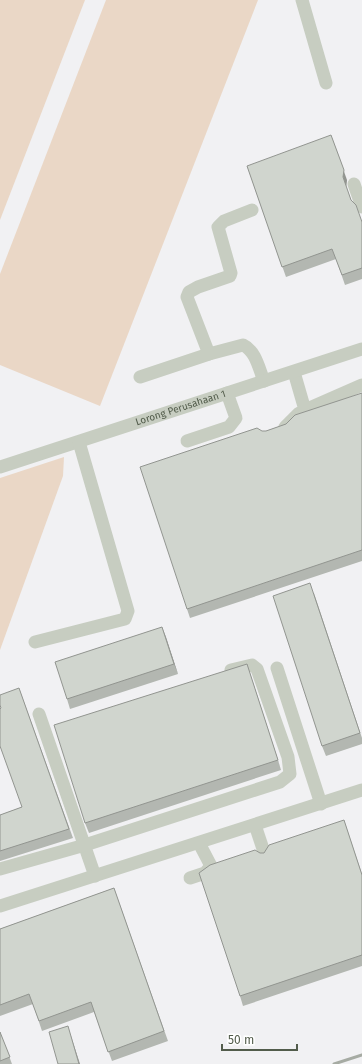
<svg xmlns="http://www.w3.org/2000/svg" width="362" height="1064" font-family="'Fira Sans',sans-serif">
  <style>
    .green { fill: #ead7c6 }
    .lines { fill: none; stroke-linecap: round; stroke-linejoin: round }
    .minor { stroke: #c7cdc1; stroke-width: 13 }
    .rail { stroke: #a6aba3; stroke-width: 3 }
    .wall { fill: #b3b7b1 }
    .shaded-wall { fill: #929590 }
    .building { fill: #d0d5ce; stroke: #929590 }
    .labels { text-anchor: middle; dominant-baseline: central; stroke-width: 4; stroke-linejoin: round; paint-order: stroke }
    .street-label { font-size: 10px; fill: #525c4b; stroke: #fff }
  </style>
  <rect width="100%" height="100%" fill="#f1f1f3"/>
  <!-- green -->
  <g class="green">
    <polygon points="0,0 85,0 0,220"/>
    <polygon points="106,0 258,0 100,406 0,365 0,274"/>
    <polygon points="64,457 63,476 0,650 0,478"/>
  </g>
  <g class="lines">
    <!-- minor -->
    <g class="minor">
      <polyline points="302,0 326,83"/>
      <polyline points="354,184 362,207"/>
      <polyline points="209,354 187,297 189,292 198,287 230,276 231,273 218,227 224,221 252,210"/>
      <path d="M 140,377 L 209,354 L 243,345 C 256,351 259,369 264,381"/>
      <polyline points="305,410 362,385"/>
      <polyline points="285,427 298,414 305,410 294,372"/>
      <polyline points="187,441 229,427 236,418 227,393"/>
      <path id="s1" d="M 0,467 L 362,349"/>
      <polyline points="35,642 125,619 128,611 79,442"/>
      <polyline points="277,668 321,804"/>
      <polyline points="39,714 95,876"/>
      <polyline points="255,825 265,855"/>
      <polyline points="0,869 85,845 280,782 290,774 288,757 257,669 252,665 231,670"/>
      <polyline points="190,878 205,873 211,866 199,843"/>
      <polyline points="0,906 362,790"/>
    </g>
    <!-- rail -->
    <polyline class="rail" points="334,1064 362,1055"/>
  </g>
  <!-- wall -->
  <g class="wall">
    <polygon points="247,166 347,180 346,187 351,200 362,222 362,279 345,285 336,259 286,277"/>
    <polygon points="362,393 362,561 190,618 187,609 262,431 266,431 286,424"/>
    <polygon points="314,593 362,738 362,744 326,756 322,746"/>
    <polygon points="162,627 178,674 70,709 67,699"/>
    <polygon points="247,664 281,770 89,833 85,823"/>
    <polygon points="19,688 73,838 0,861 0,815 22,807 1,708"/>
    <polygon points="344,820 362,874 362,966 243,1006 240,996 260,853 264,853"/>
    <polygon points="114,888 168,1041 112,1061 94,1012 42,1031 33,1004 0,1016 0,929"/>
    <polygon points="0,1032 12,1064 0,1064"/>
  </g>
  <!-- shaded-wall -->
  <g class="shaded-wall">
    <polygon points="331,135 347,180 346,187 343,177"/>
    <polygon points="162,627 166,637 178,674 174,664"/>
    <polygon points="247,664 250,674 281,770 278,760"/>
    <polygon points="68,1026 71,1036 80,1064 79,1064"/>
  </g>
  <!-- building -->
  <g class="building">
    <polygon points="331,135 344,170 343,177 351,200 356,205 362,222 362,268 342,275 332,249 282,267 247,166"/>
    <polygon points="362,393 362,550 187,609 140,467 257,428 262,431 266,431 286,424 295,415"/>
    <polygon points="310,583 360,733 322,746 273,596"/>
    <polygon points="162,627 174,664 67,699 55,662"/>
    <polygon points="247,664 278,760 85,823 54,725"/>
    <polygon points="19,688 69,829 0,851 0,815 22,807 0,746 0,709 1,708 0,705 0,695"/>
    <polygon points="344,820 362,875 362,955 240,996 199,873 210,865 255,850 260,853 264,853 269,845"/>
    <polygon points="114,888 164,1031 108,1052 91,1002 39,1021 29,994 0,1005 0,929"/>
    <polygon points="68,1026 79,1064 58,1064 49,1032"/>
    <polygon points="0,1032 10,1057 0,1061"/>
  </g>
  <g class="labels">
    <!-- street labels -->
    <g class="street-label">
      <text stroke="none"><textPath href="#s1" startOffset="190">Lorong Perusahaan 1</textPath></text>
    </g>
  </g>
  <!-- scale -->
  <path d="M222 1044v6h75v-6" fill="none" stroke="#525c4b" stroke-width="2"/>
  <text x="228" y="1044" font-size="12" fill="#525c4b" stroke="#ffffff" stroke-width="3" paint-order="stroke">50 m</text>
</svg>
